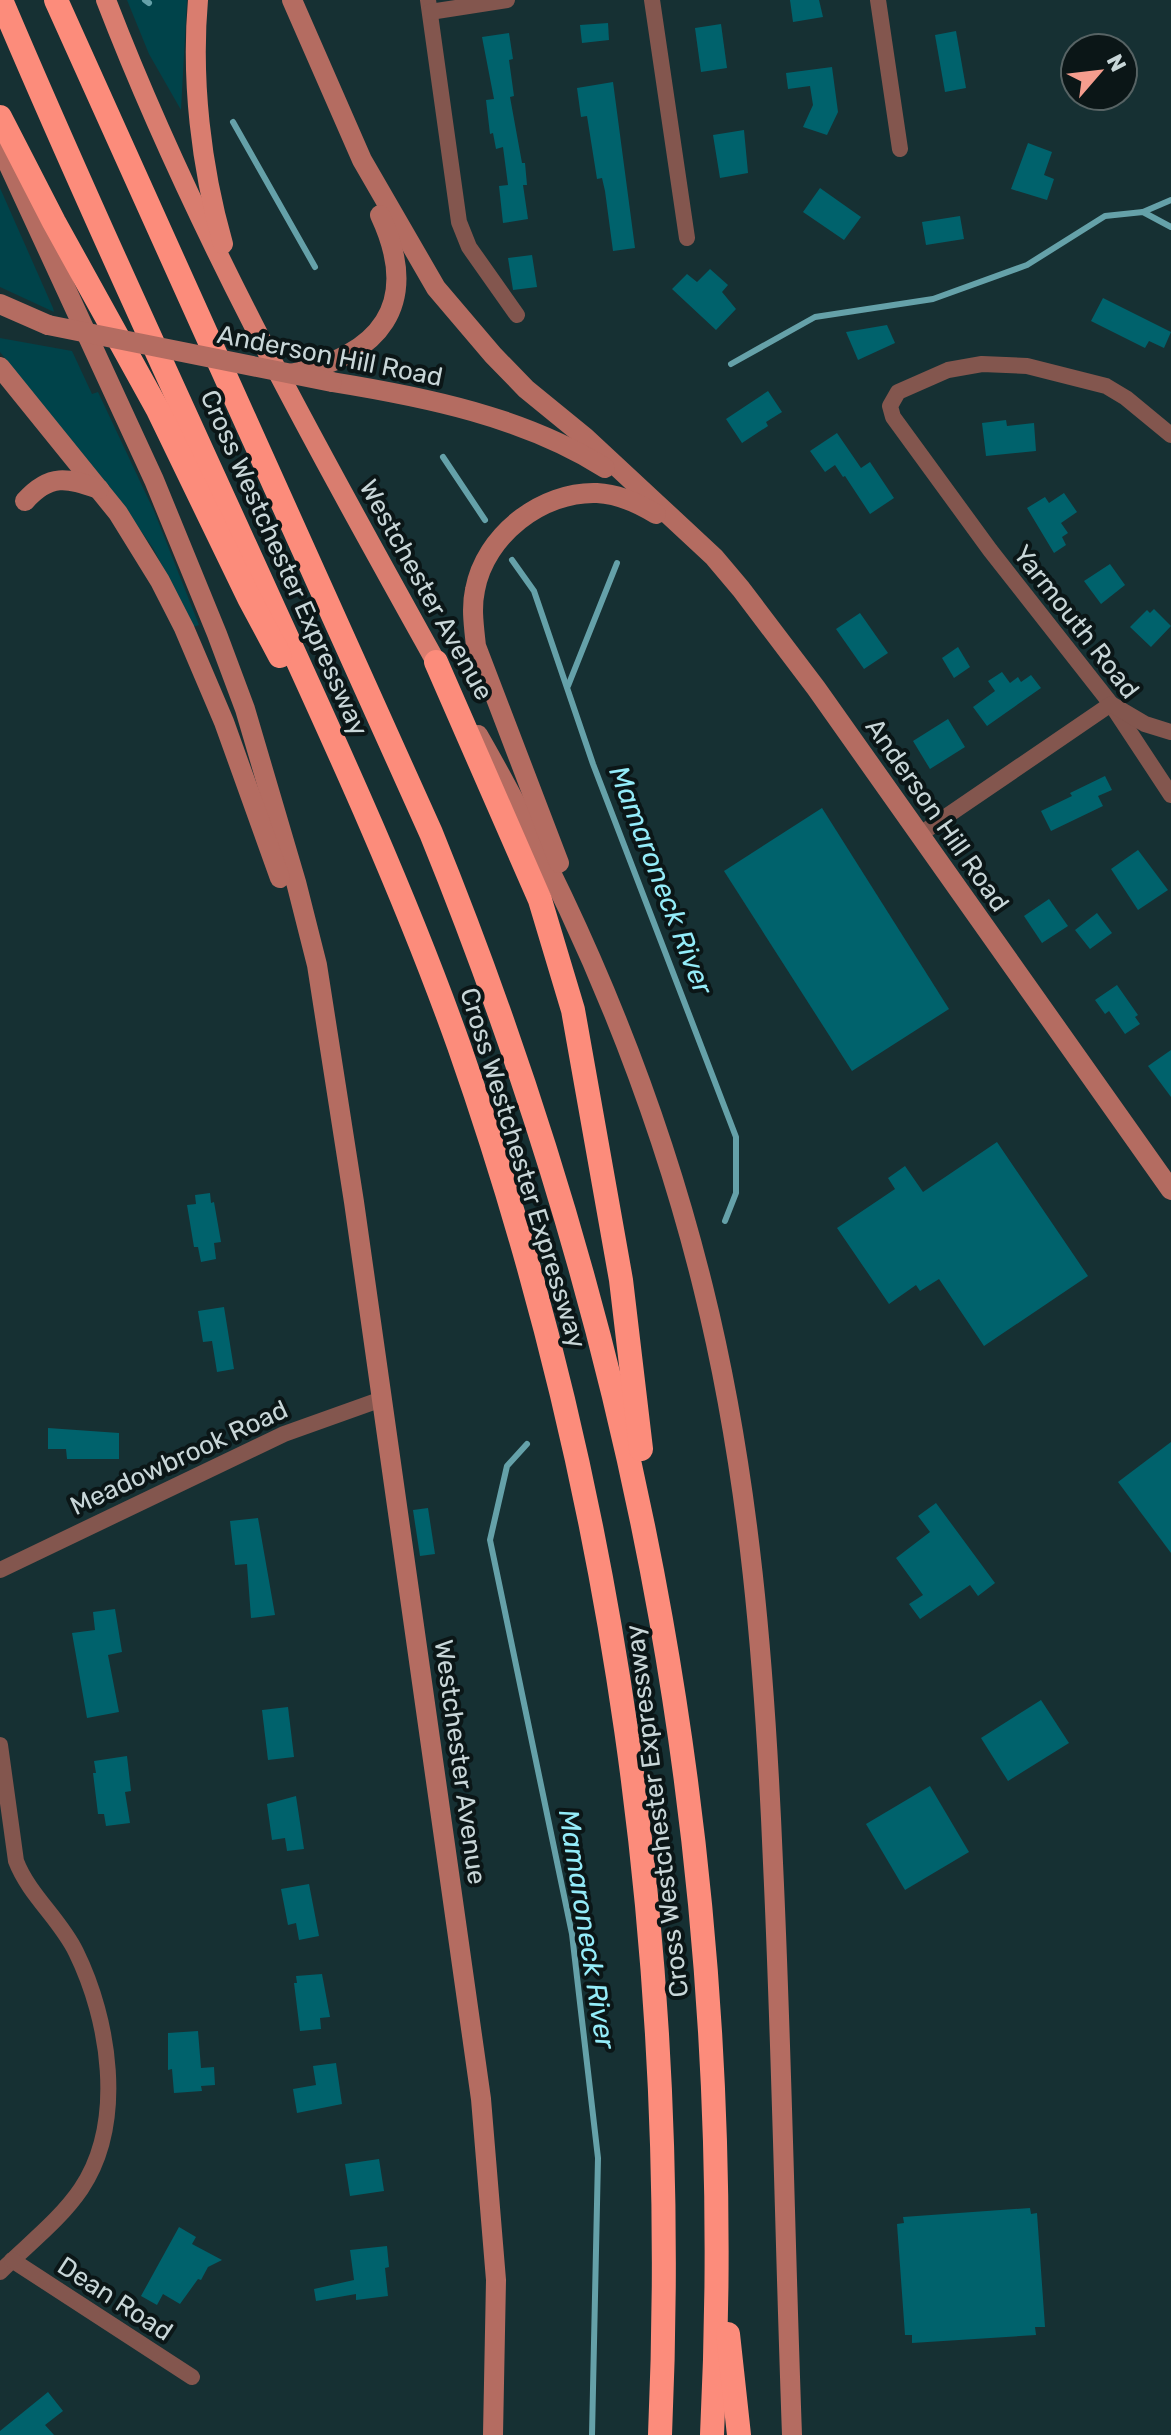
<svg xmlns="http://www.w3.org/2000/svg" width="1171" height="2435" font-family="Rubik,sans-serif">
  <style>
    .green { fill: #00434a }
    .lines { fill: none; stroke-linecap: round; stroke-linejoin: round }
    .stream { stroke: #65a1a9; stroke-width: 6 }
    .building { fill: #00626c }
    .street { stroke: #83564e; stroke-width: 16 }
    .secondary { stroke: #b46c61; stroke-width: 20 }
    .primary { stroke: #d97d6f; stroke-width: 20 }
    .highway { stroke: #fc8c7b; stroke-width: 24 }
    .secondary-bridge { stroke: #b46c61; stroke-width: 20 }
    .labels { text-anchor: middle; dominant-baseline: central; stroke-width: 8; stroke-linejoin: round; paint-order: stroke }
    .street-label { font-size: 26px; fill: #c8d6d8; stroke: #0b1617 }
    .water-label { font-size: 28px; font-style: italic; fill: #94ecf9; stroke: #0b1617 }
  </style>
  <rect width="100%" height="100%" fill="#163033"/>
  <!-- green -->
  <g class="green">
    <polygon points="127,0 187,0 181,110 149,54"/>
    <polygon points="0,188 53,308 54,312 0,287"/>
    <polygon points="0,338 72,351 92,394 98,392 154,511 199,625 193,627 153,548 111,489 0,352"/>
  </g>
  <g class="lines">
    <!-- stream -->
    <g class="stream">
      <polyline points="145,0 149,3"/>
      <polyline points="233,122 315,267"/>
      <polyline points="1143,212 1171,200"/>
      <polyline points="731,364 815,317 933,299 1027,265 1105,216 1143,212 1171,227"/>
      <polyline points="443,457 485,520"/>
      <polyline points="512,560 534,591 593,764 736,1137 736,1193 725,1221"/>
      <polyline points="568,686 617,563"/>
      <polyline points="527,1444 507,1466 490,1540 572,1934 598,2158 592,2435"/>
    </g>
  </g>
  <!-- building -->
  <g class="building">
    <polygon points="790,0 819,0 823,17 793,22"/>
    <polygon points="608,23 609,40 582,43 580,25"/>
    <polygon points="721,24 727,68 701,72 695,28"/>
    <polygon points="956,31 966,88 945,92 935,35"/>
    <polygon points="509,33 513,59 509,60 514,96 510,97 522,163 525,163 527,185 523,185 528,219 503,223 499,186 508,185 503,147 496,149 493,133 490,134 486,100 494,99 482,37"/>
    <polygon points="832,67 838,112 827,135 803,127 813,105 810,86 788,89 786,73"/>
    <polygon points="613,82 635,248 613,251 605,191 602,178 597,179 587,116 581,117 577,88"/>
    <polygon points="744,130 748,173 720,178 713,135"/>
    <polygon points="1028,143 1052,152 1044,175 1054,179 1047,200 1011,189"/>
    <polygon points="820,188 861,217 844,240 803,212"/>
    <polygon points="960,216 964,239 926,245 922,222"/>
    <polygon points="532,255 537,287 513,290 508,258"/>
    <polygon points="710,269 728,285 722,292 736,309 716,330 672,289 687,274 697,282"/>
    <polygon points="1103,298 1171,332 1164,348 1149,341 1145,348 1091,321"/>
    <polygon points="887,325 895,343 858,360 846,332"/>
    <polygon points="768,391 782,412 766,422 768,426 742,443 726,419"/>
    <polygon points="1006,420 1007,426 1034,423 1036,451 986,456 982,423"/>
    <polygon points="837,433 861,468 870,462 894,498 870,514 845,476 843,477 835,465 825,472 810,451"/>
    <polygon points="1064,493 1077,512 1061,523 1068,533 1062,537 1066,545 1054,553 1027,508 1045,497 1049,503"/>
    <polygon points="1110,564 1125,585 1101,604 1084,581"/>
    <polygon points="1154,609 1171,626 1151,647 1130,627 1147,610 1150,613"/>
    <polygon points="860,613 888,653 864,669 836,629"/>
    <polygon points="958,647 970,667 954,678 942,658"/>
    <polygon points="1002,672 1010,683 1018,677 1021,682 1031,675 1041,688 987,726 973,707 995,691 988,681"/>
    <polygon points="948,719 965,747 930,769 913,741"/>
    <polygon points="1105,776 1112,790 1098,796 1103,806 1051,831 1041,811 1072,796 1070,793"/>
    <polygon points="822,808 949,1009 852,1071 724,871"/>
    <polygon points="1138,850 1168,890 1138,910 1111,869"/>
    <polygon points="1049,899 1068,926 1042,943 1024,916"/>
    <polygon points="1097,913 1112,933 1090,949 1075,930"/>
    <polygon points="1117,985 1138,1015 1135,1017 1140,1024 1125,1034 1109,1011 1105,1014 1095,1000"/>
    <polygon points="1171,1050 1171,1097 1148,1066"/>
    <polygon points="997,1142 1088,1276 984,1346 939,1279 920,1291 916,1285 889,1304 837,1228 895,1189 888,1178 905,1166 923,1192"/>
    <polygon points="210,1193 211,1203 214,1202 221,1242 214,1243 216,1259 201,1262 198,1247 194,1247 187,1205 196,1204 195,1195"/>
    <polygon points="224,1307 234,1369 217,1372 212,1341 203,1342 198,1311"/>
    <polygon points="48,1428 119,1433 119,1459 67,1459 66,1449 48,1449"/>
    <polygon points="1171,1442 1171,1553 1118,1482"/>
    <polygon points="936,1503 995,1583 978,1596 970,1585 920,1619 909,1604 923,1595 896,1558 930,1532 918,1516"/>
    <polygon points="428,1508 435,1554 420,1556 413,1510"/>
    <polygon points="258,1518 275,1615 251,1618 247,1564 235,1565 230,1521"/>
    <polygon points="115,1609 122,1652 108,1655 119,1712 87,1718 72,1633 95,1630 93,1612"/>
    <polygon points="1041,1700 1069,1743 1008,1781 981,1738"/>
    <polygon points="288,1707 294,1757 268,1760 262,1710"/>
    <polygon points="127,1756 131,1791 125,1792 130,1823 106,1826 104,1814 98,1814 93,1773 96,1773 94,1761"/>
    <polygon points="930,1786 969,1852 905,1890 866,1824"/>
    <polygon points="296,1796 304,1849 287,1851 285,1838 272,1840 267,1804"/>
    <polygon points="309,1884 319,1936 299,1940 296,1923 288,1925 281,1889"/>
    <polygon points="322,1974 330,2017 320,2018 321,2029 300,2031 294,1983 297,1983 296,1976"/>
    <polygon points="198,2031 201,2068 214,2067 215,2085 201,2086 202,2091 174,2093 172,2069 168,2070 168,2033"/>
    <polygon points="336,2063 342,2104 297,2113 293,2089 316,2085 313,2066"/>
    <polygon points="379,2159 384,2191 350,2196 345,2164"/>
    <polygon points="1030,2208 1031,2214 1037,2213 1045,2327 1035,2327 1036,2335 912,2343 912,2335 905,2335 897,2224 904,2223 903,2217"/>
    <polygon points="179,2227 196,2237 192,2244 222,2260 208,2267 201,2280 198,2279 180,2304 163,2294 157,2305 141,2296"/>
    <polygon points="387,2246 389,2267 385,2268 388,2296 356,2300 356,2294 316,2301 314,2289 354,2280 350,2250"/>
    <polygon points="48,2392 63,2411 45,2425 54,2435 0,2435 0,2431"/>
  </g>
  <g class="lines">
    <!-- street -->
    <g class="street">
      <polyline points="428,0 459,222 469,247 517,315"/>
      <polyline points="652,0 687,238"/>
      <polyline points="878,0 900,149"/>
      <polyline points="430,12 507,0"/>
      <polyline points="1171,435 1126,398 1106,386 1027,366 982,364 948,370 898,392 890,406 893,417 990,550 1111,704 1171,795"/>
      <polyline points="919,835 1111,704 1145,724 1171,732"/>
      <polyline points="0,1570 284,1434 382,1399"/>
      <path d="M 0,1745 L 16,1861 C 29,1895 60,1919 76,1952 C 109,2019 126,2122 81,2189 C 60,2220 27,2245 0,2272"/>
      <polyline points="12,2260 192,2377"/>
    </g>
    <!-- secondary -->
    <g class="secondary">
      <polyline points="292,0 362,160 436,288 493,355 526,389 586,438 657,504 714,557 741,589 816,688 1171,1190"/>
      <polyline points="0,146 154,480 217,634 245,709 296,882 317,965 354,1202 481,2099 496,2280 493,2435"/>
      <polyline points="0,304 48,325"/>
      <polyline points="0,367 118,513 160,581 184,628 224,722 280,878"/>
      <path d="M 290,374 C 380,356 422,305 380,215"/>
      <path d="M 332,382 C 425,397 524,417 605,468"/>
      <path d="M 25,501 C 50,473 67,478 99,489"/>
      <path d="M 478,735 C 577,908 655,1093 703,1287 C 750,1476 765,1669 773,1863 C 782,2054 785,2244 792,2435"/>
      <path d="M 559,863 L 476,646 C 474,627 471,608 475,590 C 485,535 542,491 597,493 C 618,494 638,503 656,514"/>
    </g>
    <!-- primary -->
    <g class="primary">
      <path d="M 106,0 C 195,231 316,446 436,662"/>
      <path d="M 198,0 C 191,80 201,167 223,244"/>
    </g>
    <!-- highway -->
    <g class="highway">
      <path d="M 1,0 C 88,205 182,406 274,609 C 340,753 406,897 459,1046 C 616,1493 681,1963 660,2435"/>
      <path d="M 56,0 L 431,833 C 641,1350 740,1876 712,2435"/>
      <polyline points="0,117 54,222 158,410 249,598 280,656"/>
      <polyline points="436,662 540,900 573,1010 621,1280 641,1449"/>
      <polyline points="728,2334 739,2435"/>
    </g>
    <!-- secondary-bridge -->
    <polyline class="secondary-bridge" points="48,325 332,382"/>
  </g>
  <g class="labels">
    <!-- street labels -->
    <g class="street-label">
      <text transform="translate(330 356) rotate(11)">Anderson Hill Road</text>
      <text transform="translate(284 563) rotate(66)">Cross Westchester Expressway</text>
      <text transform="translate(426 590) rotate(61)">Westchester Avenue</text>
      <text transform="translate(1076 622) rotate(52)">Yarmouth Road</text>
      <text transform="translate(937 815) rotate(55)">Anderson Hill Road</text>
      <text transform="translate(523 1168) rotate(73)">Cross Westchester Expressway</text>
      <text transform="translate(179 1458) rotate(-25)">Meadowbrook Road</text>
      <text transform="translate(460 1762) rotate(82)">Westchester Avenue</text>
      <text transform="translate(657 1811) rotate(-97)">Cross Westchester Expressway</text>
      <text transform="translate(115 2299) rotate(33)">Dean Road</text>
    </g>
    <!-- water labels -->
    <g class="water-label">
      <text transform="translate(661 880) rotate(69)">Mamaroneck River</text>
      <text transform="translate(587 1929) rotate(81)">Mamaroneck River</text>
    </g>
  </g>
  <!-- north arrow -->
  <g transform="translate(1099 72) rotate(62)"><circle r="38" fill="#0b1617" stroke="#576364" stroke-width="2"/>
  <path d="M0-6L14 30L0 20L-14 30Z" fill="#f59d8e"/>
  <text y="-12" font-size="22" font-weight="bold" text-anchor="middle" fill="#c8d6d8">N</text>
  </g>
</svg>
